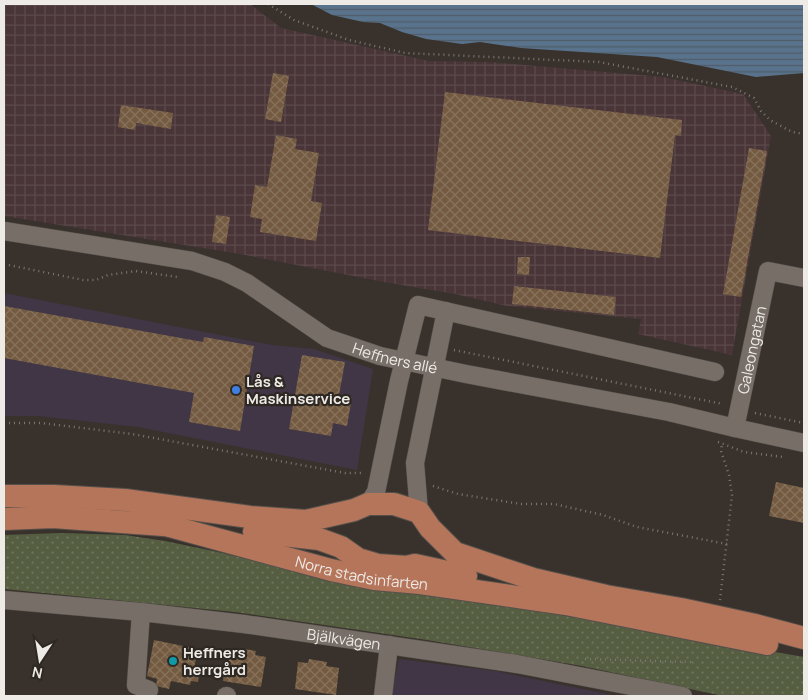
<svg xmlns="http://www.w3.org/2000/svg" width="808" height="700" font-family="Manrope,sans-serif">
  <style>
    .commercial { fill: #413646 }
    .industrial { fill: url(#industrial-grid) }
    .green { fill: url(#green-dots) }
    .water { fill: url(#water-rules) }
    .building { fill: url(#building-cross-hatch) }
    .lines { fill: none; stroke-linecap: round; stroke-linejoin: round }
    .minor-casing { stroke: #56504b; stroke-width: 19 }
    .major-casing { stroke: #56504b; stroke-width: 24 }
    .path { stroke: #7d7772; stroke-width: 2.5; stroke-dasharray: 1 4; stroke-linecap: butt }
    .minor { stroke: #766e67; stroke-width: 18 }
    .major { stroke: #b5755a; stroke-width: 22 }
    .shop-dot { fill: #3f7fe0; stroke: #2e2822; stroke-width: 2 }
    .culture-dot { fill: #0f9aa8; stroke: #2e2822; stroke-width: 2 }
    .labels { text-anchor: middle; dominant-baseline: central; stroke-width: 4.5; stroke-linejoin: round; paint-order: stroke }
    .street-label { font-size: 15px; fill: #eeeae6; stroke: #2e2822 }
    .poi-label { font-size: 15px; font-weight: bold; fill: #eeeae6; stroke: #2e2822; text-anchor: start }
  </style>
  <defs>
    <pattern id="industrial-grid" width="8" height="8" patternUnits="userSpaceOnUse" patternTransform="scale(1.25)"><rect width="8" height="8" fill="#493538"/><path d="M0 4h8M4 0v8" fill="none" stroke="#5b494b"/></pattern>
    <pattern id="green-dots" width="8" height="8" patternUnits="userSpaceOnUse" patternTransform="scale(1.25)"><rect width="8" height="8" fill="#565e42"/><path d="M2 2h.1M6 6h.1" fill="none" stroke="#6f755d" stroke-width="1.8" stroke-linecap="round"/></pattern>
    <pattern id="water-rules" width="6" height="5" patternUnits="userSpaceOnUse" patternTransform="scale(1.25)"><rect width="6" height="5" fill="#59738c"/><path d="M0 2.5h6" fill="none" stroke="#505c68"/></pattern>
    <pattern id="building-cross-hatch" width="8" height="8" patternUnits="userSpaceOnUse" patternTransform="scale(1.25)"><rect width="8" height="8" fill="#735a40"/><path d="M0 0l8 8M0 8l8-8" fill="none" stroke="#87725c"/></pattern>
  </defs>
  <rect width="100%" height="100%" fill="#39322c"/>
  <!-- commercial -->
  <g class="commercial">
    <polygon points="4,293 272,345 314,349 373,369 357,470 138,427 38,416 4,416"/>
    <polygon points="399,659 495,671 617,696 391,696"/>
  </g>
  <!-- industrial -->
  <polygon class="industrial" points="4,4 250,4 281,28 429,61 490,62 663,77 743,94 771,136 732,355 638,334 641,319 507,306 455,294 384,282 240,254 4,216"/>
  <!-- green -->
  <polygon class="green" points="61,533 125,535 165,541 218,552 308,574 433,593 804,657 804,696 723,696 582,666 427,640 235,612 4,589 4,535"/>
  <!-- water -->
  <polygon class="water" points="311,4 804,4 804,73 756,77 657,57 521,48 480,42 462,44 426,39 402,32 380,23 363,22 332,15"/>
  <!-- building -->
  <g class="building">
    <polygon points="273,73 289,76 281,122 265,119"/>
    <polygon points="445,92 682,120 681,136 675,135 660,258 428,230"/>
    <polygon points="121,105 173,113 171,129 136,123 135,130 118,127"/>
    <polygon points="276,135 297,139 295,149 319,153 311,201 322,203 316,241 260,232 262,219 250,217 255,185 267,187"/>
    <polygon points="749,148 767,151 741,297 723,294"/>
    <polygon points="216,215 230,217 226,244 212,242"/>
    <polygon points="518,257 530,257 529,275 517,274"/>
    <polygon points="514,286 616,297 614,315 512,304"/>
    <polygon points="4,306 203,342 204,337 254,346 240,431 189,422 194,393 4,358"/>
    <polygon points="302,355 345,362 339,395 352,397 347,426 333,423 331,436 289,429"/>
    <polygon points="776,482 804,488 804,523 769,516"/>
    <polygon points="154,640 198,649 193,673 199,674 198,682 191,681 190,685 171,681 169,689 156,686 157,679 147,676"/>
    <polygon points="239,648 256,651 255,655 266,657 261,687 223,681 227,651 239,653"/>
    <polygon points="309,659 327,662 326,666 339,668 336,695 295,689 298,662 308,663"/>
  </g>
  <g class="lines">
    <defs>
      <g id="minor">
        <path id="s1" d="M 4,231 L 192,261 L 225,272 L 247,283 L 327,338 L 380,356 L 466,374 L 669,412 L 735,428 L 804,443"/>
        <path id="s2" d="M 735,428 L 768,271 L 804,278"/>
        <polyline points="368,504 376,492 399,381 418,305 715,372"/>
        <polyline points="419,512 415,463 446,311"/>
        <path id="s3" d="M 4,600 L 141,612 L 244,624 L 517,664 L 683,696"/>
        <polyline points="141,612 136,685 149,690"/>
        <polyline points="226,696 227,696"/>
        <polyline points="383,696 389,645"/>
      </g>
      <g id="major">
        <polyline points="4,496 54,496 125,500 250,517 306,521 354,510 368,504 394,504 419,512 430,528 455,553 533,579 606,596 681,609 755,625 804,638"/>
        <polyline points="4,519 53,517 177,526"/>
        <path id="s4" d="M 162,524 L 331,570 L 374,579 L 420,583 L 566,604 L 767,644"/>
        <polyline points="254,532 319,539 341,547 358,559 378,565 407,567 415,565 466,576"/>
      </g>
    </defs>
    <!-- minor casing -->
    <use href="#minor" class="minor-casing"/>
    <!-- major casing -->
    <use href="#major" class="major-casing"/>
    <!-- path -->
    <g class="path">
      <polyline points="268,4 294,20 349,40 405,53 599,62 732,87 754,98 761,111 770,120 792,132 804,134"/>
      <polyline points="4,264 83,280 96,280 108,275 136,271 177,277"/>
      <polyline points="454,350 723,404"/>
      <polyline points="755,413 804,423"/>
      <polyline points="4,423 41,423 132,434 345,473 364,473"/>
      <polyline points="718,442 744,452 783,457"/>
      <polyline points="433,486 458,494 521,504 554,504 603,515 637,527 727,544"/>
      <polyline points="720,600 732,495 729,475 721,451 722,444"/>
      <polyline points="585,659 692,662"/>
    </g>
    <!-- minor -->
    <use href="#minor" class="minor"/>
    <!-- major -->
    <use href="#major" class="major"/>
  </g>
  <!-- markers -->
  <circle class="shop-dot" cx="236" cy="390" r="5"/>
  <circle class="culture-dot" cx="173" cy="661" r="5"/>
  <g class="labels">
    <!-- street labels -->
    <g class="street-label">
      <text stroke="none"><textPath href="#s2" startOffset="80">Galeongatan</textPath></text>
      <text stroke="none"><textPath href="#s1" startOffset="418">Heffners allé</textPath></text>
      <text stroke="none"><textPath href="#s4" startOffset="206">Norra stadsinfarten</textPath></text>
      <text stroke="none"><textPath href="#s3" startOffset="342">Bjälkvägen</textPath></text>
    </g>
    <!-- poi labels -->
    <g class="poi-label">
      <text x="246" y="381">Lås &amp;<tspan x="246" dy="17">Maskinservice</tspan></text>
      <text x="183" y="652">Heffners<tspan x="183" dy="17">herrgård</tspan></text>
    </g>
  </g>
  <!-- border -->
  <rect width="808" height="700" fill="none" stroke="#eeeae6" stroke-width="10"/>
  <!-- north arrow -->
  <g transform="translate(40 660) rotate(192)" stroke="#2e2822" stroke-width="4" paint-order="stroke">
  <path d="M0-4L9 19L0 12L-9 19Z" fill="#eeeae6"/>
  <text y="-8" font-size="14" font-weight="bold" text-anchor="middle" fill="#eeeae6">N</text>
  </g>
</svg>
